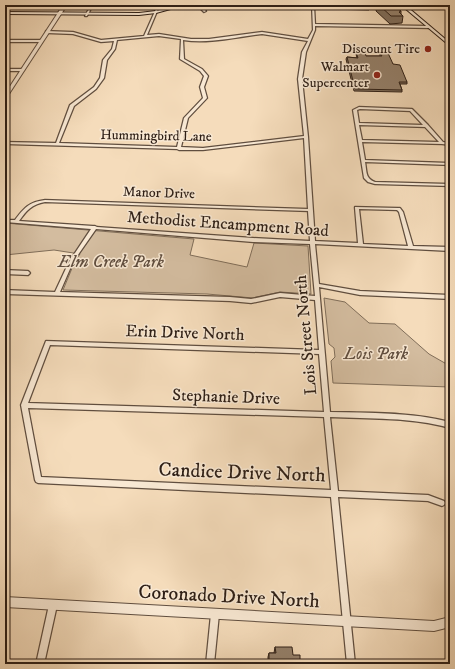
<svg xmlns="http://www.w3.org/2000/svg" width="455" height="669" font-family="'IM FELL DW Pica',serif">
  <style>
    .green { fill: #d3bc9f; stroke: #806e5a }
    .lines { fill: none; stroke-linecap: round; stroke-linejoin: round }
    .minor-casing { stroke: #604e3f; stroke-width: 2.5 }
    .tertiary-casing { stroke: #604e3f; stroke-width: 2 }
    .secondary-casing { stroke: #2e1f16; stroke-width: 2 }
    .minor { fill: #f8e8d3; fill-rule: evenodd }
    .tertiary { fill: #f8e8d3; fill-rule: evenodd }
    .secondary { fill: #f8e8d3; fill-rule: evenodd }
    .wall { fill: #806f5d; stroke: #2e1f16 }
    .building { fill: #95816c; stroke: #2e1f16 }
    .poi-dot { fill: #8f2418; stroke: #f8e8d3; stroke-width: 1.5 }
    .labels { text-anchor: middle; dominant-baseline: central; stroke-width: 3; stroke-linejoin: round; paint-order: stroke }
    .far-poi-label { font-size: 14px; fill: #2e1f16; stroke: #f8e8d3; text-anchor: end }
    .far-street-label { font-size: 14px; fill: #2e1f16; stroke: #f8e8d3 }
    .street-label { font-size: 17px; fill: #2e1f16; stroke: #f8e8d3 }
    .park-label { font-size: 17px; font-style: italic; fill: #604e3f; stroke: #f8e8d3 }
    .near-street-label { font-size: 20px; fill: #2e1f16; stroke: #f8e8d3 }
  </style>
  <rect width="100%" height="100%" fill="#f5dcbb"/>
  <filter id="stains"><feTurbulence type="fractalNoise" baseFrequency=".005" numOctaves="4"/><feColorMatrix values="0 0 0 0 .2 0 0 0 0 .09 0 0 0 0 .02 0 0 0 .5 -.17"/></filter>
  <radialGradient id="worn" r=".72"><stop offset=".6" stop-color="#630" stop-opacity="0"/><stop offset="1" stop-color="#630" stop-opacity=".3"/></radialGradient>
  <!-- green -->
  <g class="green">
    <polygon points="5,223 194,239 190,255 247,267 254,243 308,246 311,294 280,292 253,298 207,294 63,290 75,261 80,254 54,250 5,255"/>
    <polygon points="324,298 345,302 369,323 395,324 429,354 450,366 450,387 333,383 331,361 335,357 334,348 329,344"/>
  </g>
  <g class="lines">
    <defs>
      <g id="minor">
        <polygon points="91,5 93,5 87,16 85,16"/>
        <path d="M 159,5 L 162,5 L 158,9 L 147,35 L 159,34 L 191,39 L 209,39 L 262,32 L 308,39 L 313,30 L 312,5 L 314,5 L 315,24 L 429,26 L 430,27 L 429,28 L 315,26 L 315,30 L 306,52 L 302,79 L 308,137 L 315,241 L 358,243 L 355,208 L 355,207 L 398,208 L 400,208 L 403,212 L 413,246 L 450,247 L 450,251 L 315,244 L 319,284 L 360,291 L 450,295 L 450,299 L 360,295 L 319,287 L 330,412 C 370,413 411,412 450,422 L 450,428 C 411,417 370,419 330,417 L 338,491 L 428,495 L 444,501 L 445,503 L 444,505 L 442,506 L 428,501 L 338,497 L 355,664 L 347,664 L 331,497 L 38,483 L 36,482 L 35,480 L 21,405 L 46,341 L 319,350 L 315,300 L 280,297 L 251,303 L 230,301 L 5,294 L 5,290 L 55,292 L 69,262 L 91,229 L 5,222 L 5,220 L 15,220 C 24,208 29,202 45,200 L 308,209 L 304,138 L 203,150 L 179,150 L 177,149 L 5,144 L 5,142 L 56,143 L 70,105 L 94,87 L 100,78 L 103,60 L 112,49 L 114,41 L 101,42 L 73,34 L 47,33 L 46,32 L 46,31 L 73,32 L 101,40 L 144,36 L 156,9 ZM 262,34 L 308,41 L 302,52 L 298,79 L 304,136 L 203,148 L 181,147 L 188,118 L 207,98 L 204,87 L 208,76 L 202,69 L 184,59 L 183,40 C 209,44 236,37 262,34 ZM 159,36 L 181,39 L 180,59 L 200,71 L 204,76 L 200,87 L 203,98 L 184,118 L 177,147 L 59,143 L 74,106 L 96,89 L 104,78 L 107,60 L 115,49 L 117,40 ZM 45,202 L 308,211 L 310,241 L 253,238 L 97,227 L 95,226 L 93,226 L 19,221 C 26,211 32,204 45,202 ZM 359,209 L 397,210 L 399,212 L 408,246 L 363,244 ZM 96,229 L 253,242 L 310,244 L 315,296 L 280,293 L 251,299 L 230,297 L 60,292 L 73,262 ZM 50,345 L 319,354 L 324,412 L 28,403 ZM 28,408 L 324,417 L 331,490 L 41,477 Z"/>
        <polygon points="197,5 200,5 206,11 204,12"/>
        <polygon points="5,40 41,40 42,41 41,42 5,42"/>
        <polygon points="5,69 22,69 24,70 22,71 5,71"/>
        <path d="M 359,107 L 412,109 L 428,125 L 443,142 L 450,143 L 450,145 L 442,144 L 362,142 L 365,160 L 450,163 L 450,165 L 365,162 C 367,172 365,178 375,182 L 450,184 L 450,186 L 375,184 L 368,182 L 364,178 L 353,110 ZM 360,109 L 410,111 L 423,125 L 359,123 L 357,110 ZM 359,125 L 425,127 L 439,142 L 362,140 Z"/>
        <polygon points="5,270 28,271 30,273 28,275 5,274"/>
        <polygon points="53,601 56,602 57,605 44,664 36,664 49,605 50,602"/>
        <polygon points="215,610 218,611 219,614 214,664 206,664 211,614 212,611"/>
      </g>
      <g id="tertiary">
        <polygon points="63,5 67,5 7,97 5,98 5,94"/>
        <polygon points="5,597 434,621 450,617 450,627 434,631 5,607"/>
      </g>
      <g id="secondary">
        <polygon points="178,5 185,5 156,13 139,15 5,14 5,12 139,13 156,11"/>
        <polygon points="401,5 405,5 450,43 450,46"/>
      </g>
    </defs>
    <!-- minor casing -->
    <use href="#minor" class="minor-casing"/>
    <!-- tertiary casing -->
    <use href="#tertiary" class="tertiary-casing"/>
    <!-- secondary casing -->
    <use href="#secondary" class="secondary-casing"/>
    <!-- minor -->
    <use href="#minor" class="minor"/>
    <!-- tertiary -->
    <use href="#tertiary" class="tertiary"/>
    <!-- secondary -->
    <use href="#secondary" class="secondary"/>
  </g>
  <!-- wall -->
  <g class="wall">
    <polygon points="327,5 370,5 369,10 327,9"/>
    <polygon points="377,5 382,5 401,11 401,14 403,16 402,23 390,24 376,11"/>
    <polygon points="356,52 366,56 380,56 380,53 393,64 407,82 407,84 400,84 402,90 402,92 354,91 346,59 347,57 357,58 356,54"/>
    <polygon points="275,647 293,655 300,664 268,664 268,657 269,653 274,653"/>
  </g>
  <!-- building -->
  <g class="building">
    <polygon points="379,5 382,5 387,7 396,7 401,11 399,12 403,16 391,16"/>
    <polygon points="356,52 365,52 366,56 382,56 380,53 388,53 393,64 400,65 407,82 399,82 402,90 355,89 347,57 358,58"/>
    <polygon points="275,647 292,647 293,655 300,655 300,664 269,664 269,653 276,653"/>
  </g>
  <!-- markers -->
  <g class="poi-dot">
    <circle cx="428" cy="49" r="4"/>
    <circle cx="377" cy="75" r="4"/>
  </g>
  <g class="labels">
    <!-- far-poi labels -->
    <g class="far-poi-label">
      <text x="420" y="49">Discount Tire</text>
      <text x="369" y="67">Walmart<tspan x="369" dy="16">Supercenter</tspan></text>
    </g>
    <!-- far-street labels -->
    <g class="far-street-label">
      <text transform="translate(156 136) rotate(1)">Hummingbird Lane</text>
      <text transform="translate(159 193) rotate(2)">Manor Drive</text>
    </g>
    <!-- street labels -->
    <g class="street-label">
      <text transform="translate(228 224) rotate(4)">Methodist Encampment Road</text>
      <text transform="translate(185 333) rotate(2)">Erin Drive North</text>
      <text transform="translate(306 335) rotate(-95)">Lois Street North</text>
      <text transform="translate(226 397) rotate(2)">Stephanie Drive</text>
    </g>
    <!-- park labels -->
    <g class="park-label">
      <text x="111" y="262">Elm Creek Park</text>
      <text x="376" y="354">Lois Park</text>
    </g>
    <!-- near-street labels -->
    <g class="near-street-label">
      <text transform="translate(242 473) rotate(2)">Candice Drive North</text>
      <text transform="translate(229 597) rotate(3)">Coronado Drive North</text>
    </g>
  </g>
  <!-- margin -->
  <rect width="455" height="669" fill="none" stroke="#f5dcbb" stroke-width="20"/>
  <rect x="6" y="6" width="443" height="657" fill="none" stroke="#2e1f16" stroke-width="2"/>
  <rect x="10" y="10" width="435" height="649" fill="none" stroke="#2e1f16"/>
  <rect width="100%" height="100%" filter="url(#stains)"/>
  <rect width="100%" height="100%" fill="url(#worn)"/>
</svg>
